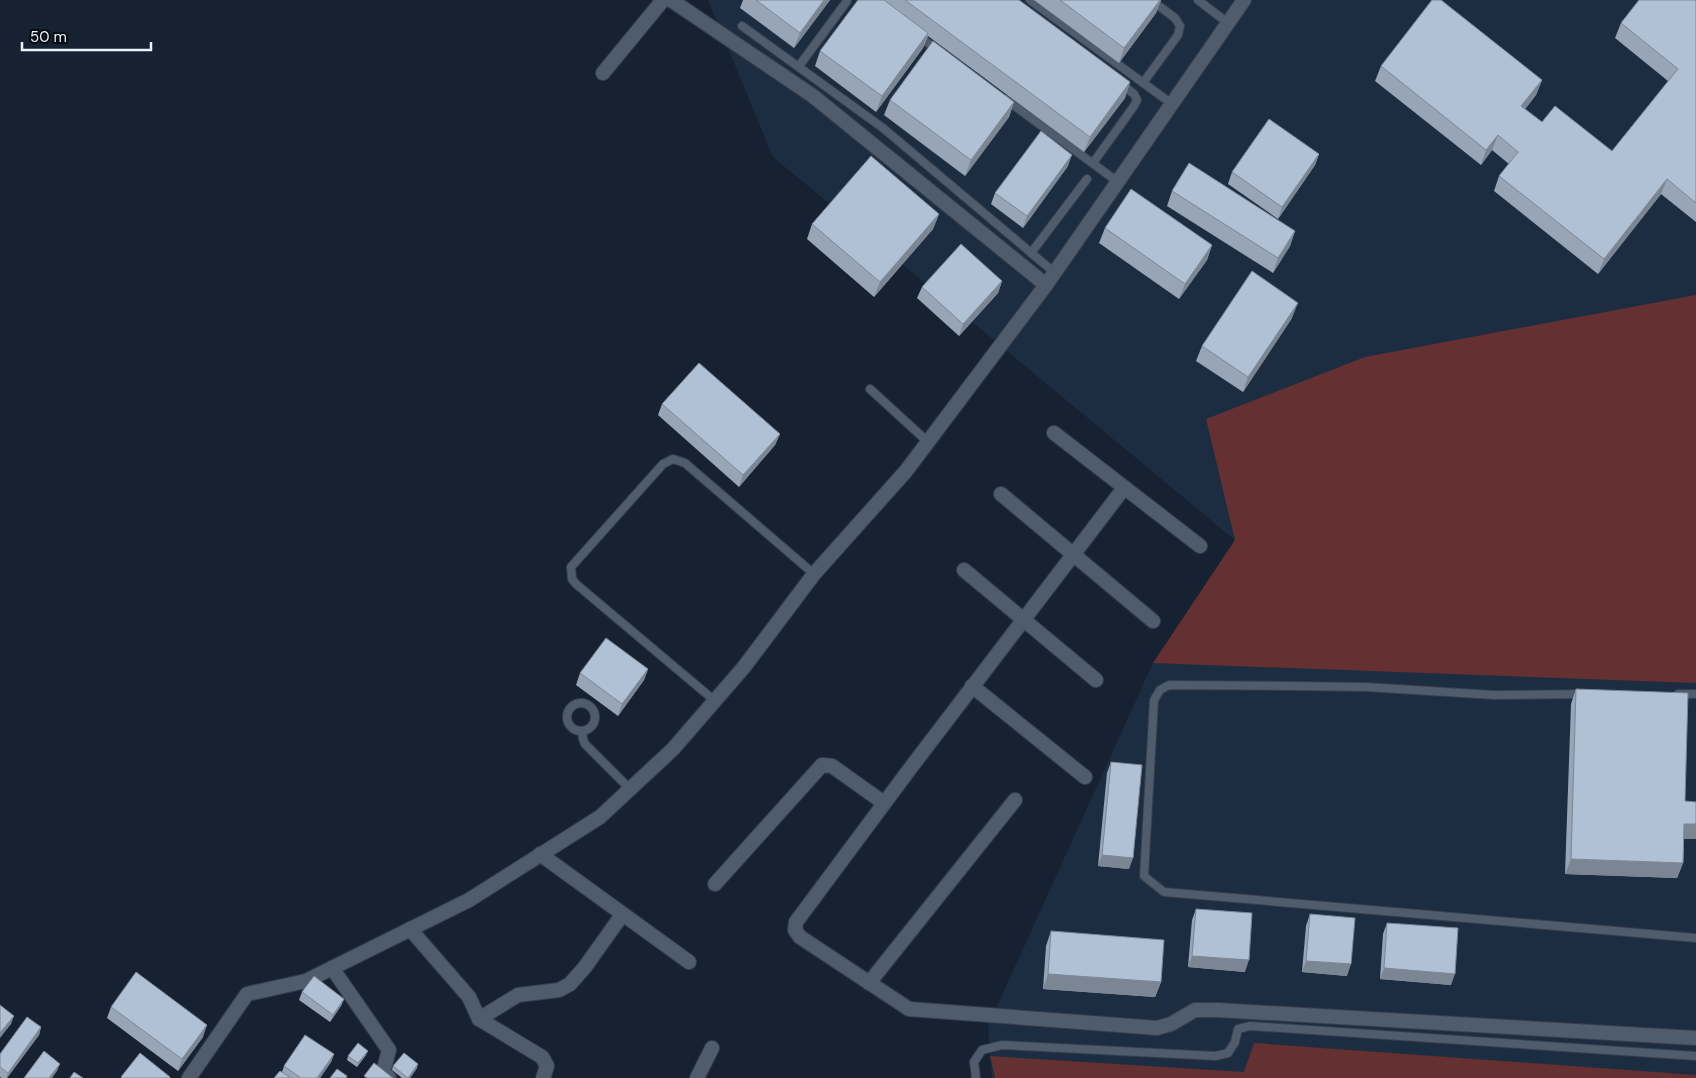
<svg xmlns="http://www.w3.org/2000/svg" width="1696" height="1078" font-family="'DM Sans',sans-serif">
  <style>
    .built { fill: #1d2d41 }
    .green { fill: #643031 }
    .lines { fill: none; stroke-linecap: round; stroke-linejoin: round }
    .service-casing { stroke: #363e4b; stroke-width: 10 }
    .minor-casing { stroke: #363e4b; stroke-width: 16 }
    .service { stroke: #4e5c6e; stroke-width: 8 }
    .minor { stroke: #4e5c6e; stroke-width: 14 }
    .wall { fill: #97a5b7 }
    .shaded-wall { fill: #7b8695 }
    .building { fill: #b0c0d5; stroke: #7b8695 }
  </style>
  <rect width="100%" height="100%" fill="#162232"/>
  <!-- built -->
  <polygon class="built" points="708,0 1696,0 1696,1078 992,1078 988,1026 1153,663 1235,540 773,157"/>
  <!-- green -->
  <g class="green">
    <polygon points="1696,295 1696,683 1153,663 1235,540 1206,419 1365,357"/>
    <polygon points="1254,1043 1696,1075 1696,1078 995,1078 990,1056 1244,1072"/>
  </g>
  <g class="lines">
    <defs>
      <g id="service">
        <polyline points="1030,0 1172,104"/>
        <polyline points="1198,0 1228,23"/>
        <polyline points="742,26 883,128 1055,273"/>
        <polyline points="918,36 939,51"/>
        <polyline points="799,66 847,1"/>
        <polyline points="1143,83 1178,35 1180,26 1175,18 1151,0"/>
        <polyline points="1005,99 1118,182"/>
        <polyline points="1093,163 1134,106 1137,100 1134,94 1121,84"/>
        <polyline points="1031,253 1087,179"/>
        <polyline points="870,389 928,442"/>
        <polyline points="1584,694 1494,695 1366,687 1291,686 1169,685 1160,690 1154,700 1144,876 1164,892 1696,938"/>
        <polyline points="1678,694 1696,694"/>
        <polyline points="715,701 576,584 572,579 571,567 663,464 673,459 685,463 814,574"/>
        <circle cx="581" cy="717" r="14"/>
        <polyline points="582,731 583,739 585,744 630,789"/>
        <polyline points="976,1078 974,1062 982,1050 1002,1045 1216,1056 1228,1053 1235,1042 1238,1029 1250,1026 1696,1056"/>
      </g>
      <g id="minor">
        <polyline points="671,0 813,96 1046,285"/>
        <polyline points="603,73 663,0"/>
        <polyline points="1054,433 1200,546"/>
        <polyline points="1124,488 912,766 796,922 795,930 800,937 909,1009 1157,1028 1171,1024 1195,1010 1218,1010 1696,1038"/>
        <polyline points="1001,494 1153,621"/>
        <polyline points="964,570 1096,680"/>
        <polyline points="972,686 1085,777"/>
        <polyline points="540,854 689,962"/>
        <polyline points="715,884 822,765 832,766 884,803"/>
        <polyline points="410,929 469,997 479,1019 542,1057 547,1066 543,1078"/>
        <polyline points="332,968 389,1050 383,1072 389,1078"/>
        <polyline points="869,983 1015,800"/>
        <polyline points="479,1019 518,995 559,990 570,984 585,967 622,915"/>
        <polyline points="189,1078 247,994 306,981 469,900 600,817 673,749 744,667 814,574 906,471 1046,285 1244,0"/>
        <polyline points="697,1078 712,1048"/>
      </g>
    </defs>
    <!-- service casing -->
    <use href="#service" class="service-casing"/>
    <!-- minor casing -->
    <use href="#minor" class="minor-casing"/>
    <!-- service -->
    <use href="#service" class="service"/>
    <!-- minor -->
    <use href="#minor" class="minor"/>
  </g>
  <!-- wall -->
  <g class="wall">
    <polygon points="743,0 830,0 794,48 740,8"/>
    <polygon points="858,0 1019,0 1130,82 1125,98 1084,152 928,36 923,48 876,112 815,66 820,51"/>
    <polygon points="1034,0 1161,0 1156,13 1119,63"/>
    <polygon points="1696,0 1696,222 1661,194 1598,274 1494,191 1499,176 1509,164 1492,150 1481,165 1375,81 1381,66 1542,80 1536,95 1525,109 1542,122 1612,151 1668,81 1615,38 1621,23"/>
    <polygon points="890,100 1014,102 1009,117 965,176 884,115"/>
    <polygon points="1319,154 1315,165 1278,219 1228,184 1232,172"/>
    <polygon points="1068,166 1023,228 991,204 995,193"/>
    <polygon points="1172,191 1295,231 1290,246 1273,273 1167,206"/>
    <polygon points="939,214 933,229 874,297 807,239 812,224"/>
    <polygon points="1105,228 1212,245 1207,260 1179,299 1099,243"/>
    <polygon points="1002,281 998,293 959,336 917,298 922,287"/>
    <polygon points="1292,318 1243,392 1196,361 1202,346"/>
    <polygon points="662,404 780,434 775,445 739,487 658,415"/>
    <polygon points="648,669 644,680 618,716 576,685 580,673"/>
    <polygon points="1576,689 1685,801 1696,839 1684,839 1683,863 1677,878 1565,874 1571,704"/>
    <polygon points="1111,762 1129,869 1098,866 1107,773"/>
    <polygon points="1196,909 1245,972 1188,967 1192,920"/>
    <polygon points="1310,914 1347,976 1302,972 1306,926"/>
    <polygon points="1387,923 1451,985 1380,979 1383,934"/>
    <polygon points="1051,931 1161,982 1155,997 1043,989 1046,946"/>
    <polygon points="302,992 344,999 341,1006 330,1022 299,1000"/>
    <polygon points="111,1007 203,1037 178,1071 107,1018"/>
    <polygon points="41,1027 39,1035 7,1078 2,1078 0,1077 0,1054"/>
    <polygon points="334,1054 331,1062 320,1078 274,1078 282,1072 284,1066"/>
    <polygon points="366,1055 357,1067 347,1060 348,1056"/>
    <polygon points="393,1066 417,1068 410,1078 402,1078 392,1070"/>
  </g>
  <!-- shaded-wall -->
  <g class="shaded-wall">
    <polygon points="824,0 830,0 794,48 800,33"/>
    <polygon points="1160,0 1161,0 1156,13 1119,63 1124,48"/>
    <polygon points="928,33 923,48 876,112 882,96"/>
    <polygon points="1542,80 1536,95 1516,121 1521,106"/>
    <polygon points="1130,82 1125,98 1084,152 1090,137"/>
    <polygon points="1014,102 1009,117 965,176 971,160"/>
    <polygon points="1498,135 1492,150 1481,165 1486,150"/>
    <polygon points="1319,154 1315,165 1278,219 1282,207"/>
    <polygon points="1072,155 1068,166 1023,228 1027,216"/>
    <polygon points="1667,179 1661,194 1598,274 1604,259"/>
    <polygon points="939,214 933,229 874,297 880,282"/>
    <polygon points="1295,231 1290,246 1273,273 1278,258"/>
    <polygon points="1212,245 1207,260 1179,299 1185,284"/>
    <polygon points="1002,281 998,293 959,336 963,324"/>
    <polygon points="1298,303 1292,318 1243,392 1248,377"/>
    <polygon points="780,434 775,445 739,487 743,475"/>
    <polygon points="648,669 644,680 618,716 622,704"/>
    <polygon points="1684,824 1696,824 1696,839 1679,839"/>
    <polygon points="1102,855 1133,858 1129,869 1098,866"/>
    <polygon points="1571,859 1683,863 1677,878 1565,874"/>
    <polygon points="1192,956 1249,960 1245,972 1188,967"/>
    <polygon points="1306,961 1351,964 1347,976 1302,972"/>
    <polygon points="1384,968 1455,974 1451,985 1380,979"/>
    <polygon points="1048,974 1161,982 1155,997 1043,989"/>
    <polygon points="344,999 341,1006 330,1022 333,1015"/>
    <polygon points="14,1016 11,1024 0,1038 0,1033"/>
    <polygon points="207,1025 203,1037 178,1071 182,1059"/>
    <polygon points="41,1027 39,1035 7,1078 6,1078 8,1073"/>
    <polygon points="368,1051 366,1055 357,1067 358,1063"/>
    <polygon points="334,1054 331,1062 320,1078 317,1078"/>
    <polygon points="60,1064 57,1071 52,1078 49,1078"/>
    <polygon points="418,1064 417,1068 410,1078 408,1078"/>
  </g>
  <!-- building -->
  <g class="building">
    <polygon points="756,0 824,0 800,33"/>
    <polygon points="858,0 884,0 928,33 882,96 820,51"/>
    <polygon points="905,0 1019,0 1130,82 1090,137"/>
    <polygon points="1060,0 1160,0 1124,48"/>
    <polygon points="1432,0 1441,0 1542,80 1521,106 1542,122 1555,106 1612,151 1678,69 1621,23 1639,0 1696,0 1696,203 1667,179 1604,259 1499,176 1518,152 1498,135 1486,150 1381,66"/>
    <polygon points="933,41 1014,102 971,160 890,100"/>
    <polygon points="1269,119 1319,154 1282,207 1232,172"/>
    <polygon points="1041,131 1072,155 1027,216 995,193"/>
    <polygon points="871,156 939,214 880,282 812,224"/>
    <polygon points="1189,163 1295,231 1278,258 1172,191"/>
    <polygon points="1131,189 1212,245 1185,284 1105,228"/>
    <polygon points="961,244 1002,281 963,324 922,287"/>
    <polygon points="1252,271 1298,303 1248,377 1202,346"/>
    <polygon points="699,363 780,434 743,475 662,404"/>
    <polygon points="606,638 648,669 622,704 580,673"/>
    <polygon points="1576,689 1688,693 1685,801 1696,802 1696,824 1684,824 1683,863 1571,859"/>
    <polygon points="1111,762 1142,765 1133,858 1102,855"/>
    <polygon points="1196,909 1252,913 1249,960 1192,956"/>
    <polygon points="1310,914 1355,918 1351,964 1306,961"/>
    <polygon points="1387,923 1458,928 1455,974 1384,968"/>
    <polygon points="1051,931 1164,940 1161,982 1048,974"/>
    <polygon points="136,972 207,1025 182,1059 111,1007"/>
    <polygon points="314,976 344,999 333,1015 302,992"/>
    <polygon points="0,1005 14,1016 0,1033"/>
    <polygon points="27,1017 41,1027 8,1073 0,1067 0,1054"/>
    <polygon points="305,1035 334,1054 317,1078 301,1078 284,1066"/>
    <polygon points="358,1043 368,1051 358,1063 348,1056"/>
    <polygon points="44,1051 60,1064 49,1078 24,1078"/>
    <polygon points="140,1053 170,1077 170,1078 122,1078 121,1077"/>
    <polygon points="404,1053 418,1064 408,1078 393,1066"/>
    <polygon points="374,1063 393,1078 367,1078 364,1076"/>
    <polygon points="337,1069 347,1076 346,1078 330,1078"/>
    <polygon points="280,1071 291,1078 274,1078"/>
    <polygon points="74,1072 83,1078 70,1078"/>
  </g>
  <!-- scale -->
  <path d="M22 42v8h129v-8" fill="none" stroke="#eaf3fe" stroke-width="2.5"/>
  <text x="30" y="42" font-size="15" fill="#eaf3fe" stroke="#070c12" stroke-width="4" paint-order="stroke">50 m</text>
</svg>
